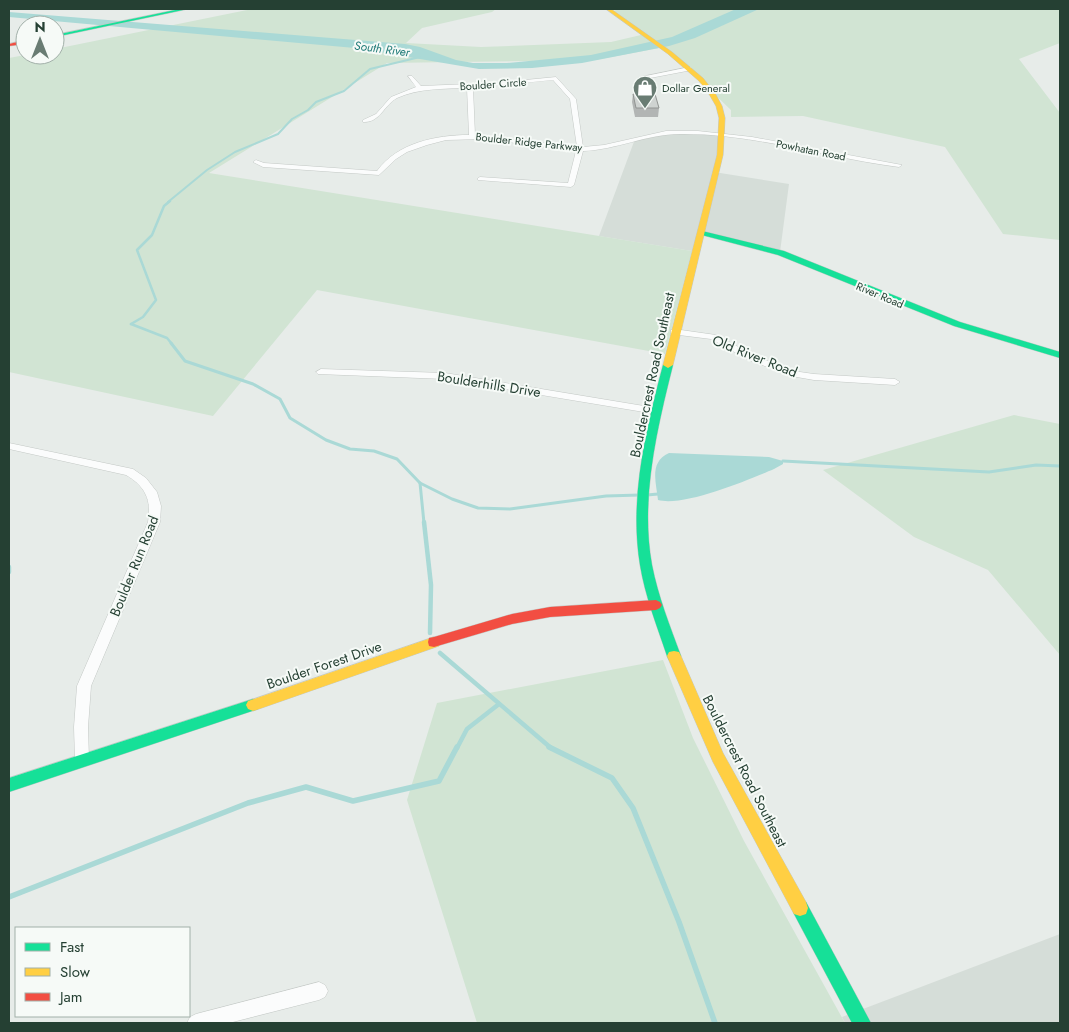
<svg xmlns="http://www.w3.org/2000/svg" width="1069" height="1032" font-family="Jost,sans-serif">
  <style>
    .built { fill: #d5ddd8 }
    .green { fill: #d1e4d3 }
    .water { fill: #aad9d6 }
    .lines { fill: none; stroke-linecap: round; stroke-linejoin: round }
    .stream-far4 { stroke: #aad9d6; stroke-width: 2 }
    .stream-far3 { stroke: #aad9d6; stroke-width: 2.5 }
    .stream-far2 { stroke: #aad9d6; stroke-width: 3 }
    .stream-far1 { stroke: #aad9d6; stroke-width: 4.5 }
    .stream { stroke: #aad9d6; stroke-width: 5.5 }
    .street-casing { stroke: #c4c9c6; stroke-width: 1 }
    .fast-casing { stroke: #c3c9c6; stroke-width: 1 }
    .slow-casing { stroke: #c3c9c6; stroke-width: 1 }
    .jam-casing { stroke: #c3c9c6; stroke-width: 1 }
    .street { fill: #fbfcfc; fill-rule: evenodd }
    .fast { fill: #16e098; fill-rule: evenodd }
    .slow { fill: #ffcf43; fill-rule: evenodd }
    .jam { fill: #f24e42; fill-rule: evenodd }
    .wall { fill: #b2b5b4 }
    .building { fill: #cfd3d1; stroke: #919492 }
    .labels { text-anchor: middle; dominant-baseline: central; stroke-width: 4; stroke-linejoin: round; paint-order: stroke }
    .far-street-label { font-size: 11px; fill: #254033; stroke: #f6faf7 }
    .far-poi-label { font-size: 11px; fill: #254033; stroke: #f6faf7; text-anchor: start }
    .far-water-label { font-size: 12px; font-style: italic; fill: #207b78; stroke: #f6faf7 }
    .street-label { font-size: 14px; fill: #254033; stroke: #f6faf7 }
  </style>
  <rect width="100%" height="100%" fill="#e7ece9"/>
  <!-- built -->
  <g class="built">
    <polygon points="669,132 721,134 714,172 789,184 780,252 698,232 692,251 599,236 635,139"/>
    <polygon points="1060,934 1060,1023 845,1023 842,1017"/>
  </g>
  <!-- green -->
  <g class="green">
    <polygon points="252,9 496,9 492,12 422,28 406,43 481,47 611,42 641,35 610,12 620,9 1060,9 1060,43 1019,59 1060,113 1060,240 1003,234 945,147 803,116 731,117 731,110 665,47 595,60 387,63 209,173 692,251 665,354 317,290 213,416 9,372 9,58 25,55 55,55 55,49"/>
    <polygon points="1014,415 1060,424 1060,655 988,570 914,537 823,470"/>
    <polygon points="663,660 693,738 744,841 845,1023 477,1023 407,800 437,703"/>
  </g>
  <!-- water -->
  <g class="water">
    <polygon points="736,9 759,9 695,38 669,46 582,63 532,68 479,69 355,48 9,17 9,12 405,44 420,47 456,60 473,63 507,63 591,55 672,37"/>
    <path d="M 669,453 L 769,457 L 783,461 L 783,464 L 774,469 C 748,480 684,507 658,500 C 656,482 649,462 669,453 Z"/>
  </g>
  <g class="lines">
    <!-- stream-far4 -->
    <polyline class="stream-far4" points="168,202 207,170 235,152 278,134 292,119 308,110 316,102 344,91 370,69 420,57"/>
    <!-- stream-far3 -->
    <g class="stream-far3">
      <polyline points="131,324 167,338 172,344"/>
      <polyline points="131,324 143,317 156,300 137,250 152,235 164,206 170,201"/>
    </g>
    <!-- stream-far2 -->
    <g class="stream-far2">
      <polyline points="171,343 185,361 253,384 280,399 290,418 326,440 350,449 374,451 397,459 420,483 452,499 478,508 510,509 606,496 640,495"/>
      <polyline points="783,461 989,472 1036,465 1060,466"/>
      <polyline points="420,483 424,523"/>
      <polyline points="647,495 658,494"/>
    </g>
    <!-- stream-far1 -->
    <g class="stream-far1">
      <polyline points="424,522 431,585 430,633"/>
      <polyline points="9,567 9,572"/>
      <polyline points="440,653 551,748"/>
      <polyline points="457,748 467,729 499,704"/>
    </g>
    <!-- stream -->
    <g class="stream">
      <polyline points="549,747 612,778 633,808 679,922 715,1023"/>
      <polyline points="9,897 248,803 306,787 353,801 439,781 457,747"/>
    </g>
    <defs>
      <g id="street">
        <polygon points="690,67 692,70 645,79 645,89 642,91 639,89 638,82 641,77"/>
        <path d="M 408,76 L 412,76 L 421,86 L 494,83 L 556,77 L 576,99 L 583,147 L 604,145 L 666,131 L 698,131 L 752,137 L 902,165 L 899,167 C 827,158 753,133 680,134 C 647,134 616,150 583,151 L 574,185 L 571,187 L 478,180 L 478,178 L 480,177 L 568,183 L 576,151 L 485,139 L 446,140 L 427,145 L 407,152 L 396,159 L 379,175 L 263,167 L 253,162 L 256,160 L 264,163 L 377,171 C 397,143 436,135 469,135 L 467,88 C 443,89 419,88 397,98 C 384,105 380,123 363,122 L 363,120 L 376,114 L 391,97 L 416,87 ZM 553,80 L 570,99 L 577,147 L 475,135 L 473,88 Z"/>
        <polygon points="674,329 716,335 755,356 793,371 814,374 895,379 900,382 895,385 814,380 791,376 749,360 711,339 671,334 671,330"/>
        <polygon points="321,369 445,373 656,408 661,411 656,414 445,379 318,374 316,372"/>
        <path d="M 9,443 L 133,469 L 146,478 L 157,492 L 161,506 L 160,522 L 91,686 L 88,727 L 89,760 L 87,765 L 82,767 L 77,765 L 75,760 L 74,727 L 77,686 L 148,522 C 152,500 145,486 126,475 L 9,449 Z"/>
        <polygon points="319,982 325,985 328,991 325,997 319,1000 229,1023 187,1023 190,1017 196,1014"/>
      </g>
      <g id="fast">
        <polygon points="180,9 188,9 55,37 55,35"/>
        <polygon points="698,230 784,251 960,322 1060,352 1060,358 954,326 778,255 698,234"/>
        <path d="M 668,362 L 673,365 C 657,429 640,499 652,565 C 658,596 670,626 681,656 L 679,660 L 674,661 L 669,660 L 667,656 C 657,626 645,596 640,565 C 629,498 646,429 663,365 Z"/>
        <polygon points="253,699 258,701 260,705 258,709 9,792 9,778"/>
        <polygon points="800,900 806,902 871,1023 852,1023 794,914 792,908 794,902"/>
      </g>
      <g id="slow">
        <polygon points="606,9 611,9 672,52 703,78 715,93 722,106 725,118 723,155 673,365 668,368 663,365 717,155 719,118 716,106 709,94 699,81 668,54"/>
        <polygon points="434,637 439,638 440,642 439,646 253,711 248,709 246,705 248,701"/>
        <polygon points="674,651 679,652 681,656 723,753 806,902 808,908 806,914 800,916 794,914 713,762 667,656 669,652"/>
      </g>
      <g id="jam">
        <polygon points="25,40 25,44 9,46 9,44"/>
        <polygon points="656,600 660,602 662,605 660,608 656,610 550,617 512,624 434,647 429,646 428,642 429,638 434,637 512,614 550,607"/>
      </g>
    </defs>
    <!-- street casing -->
    <use href="#street" class="street-casing"/>
    <!-- fast casing -->
    <use href="#fast" class="fast-casing"/>
    <!-- slow casing -->
    <use href="#slow" class="slow-casing"/>
    <!-- jam casing -->
    <use href="#jam" class="jam-casing"/>
    <!-- street -->
    <use href="#street" class="street"/>
    <!-- fast -->
    <use href="#fast" class="fast"/>
    <!-- slow -->
    <use href="#slow" class="slow"/>
    <!-- jam -->
    <use href="#jam" class="jam"/>
  </g>
  <!-- wall -->
  <polygon class="wall" points="633,94 659,108 658,117 635,117 632,102"/>
  <!-- building -->
  <polygon class="building" points="633,94 655,94 659,108 636,108"/>
  <!-- icons -->
  <defs>
    <symbol id="shop-pin" viewBox="-11 -11 22 30"><path d="M0 17L-7.5 6A9.5 9.5 0 1 1 7.5 6Z" fill="#697c73" stroke="#f6faf7"/><path d="M-5-2.5h2.3a2.7 3.5 0 0 1 5.4 0H5L5.5 6h-11ZM-1.5-2.5h3a1.5 2.3 0 0 0-3 0Z" fill="#fff"/></symbol>
  </defs>
  <g fill-rule="evenodd">
    <use href="#shop-pin" x="631" y="74" width="28" height="38"/>
  </g>
  <g class="labels">
    <!-- far-street labels -->
    <g class="far-street-label">
      <text transform="translate(493 84) rotate(-4)">Boulder Circle</text>
      <text transform="translate(529 142) rotate(6)">Boulder Ridge Parkway</text>
      <text transform="translate(811 150) rotate(11)">Powhatan Road</text>
      <text transform="translate(880 295) rotate(23)">River Road</text>
    </g>
    <!-- far-poi labels -->
    <g class="far-poi-label">
      <text x="662" y="88">Dollar General</text>
    </g>
    <!-- far-water labels -->
    <g class="far-water-label">
      <text transform="translate(382 49) rotate(7)">South River</text>
    </g>
    <!-- street labels -->
    <g class="street-label">
      <text transform="translate(755 356) rotate(22)">Old River Road</text>
      <text transform="translate(652 375) rotate(-78)">Bouldercrest Road Southeast</text>
      <text transform="translate(489 384) rotate(9)">Boulderhills Drive</text>
      <text transform="translate(134 566) rotate(-68)">Boulder Run Road</text>
      <text transform="translate(324 665) rotate(-19)">Boulder Forest Drive</text>
      <text transform="translate(745 771) rotate(63)">Bouldercrest Road Southeast</text>
    </g>
  </g>
  <!-- border -->
  <rect width="1069" height="1032" fill="none" stroke="#254033" stroke-width="20"/>
  <!-- legend -->
  <rect x="15" y="927" width="175" height="90" fill="#f6faf7" stroke="#a2b0a9"/>
  <rect x="25" y="943" width="25" height="8" fill="#16e098" stroke="#a2b0a9"/>
  <text x="60" y="952" font-size="15" fill="#254033">Fast</text>
  <rect x="25" y="968" width="25" height="8" fill="#ffcf43" stroke="#a2b0a9"/>
  <text x="60" y="977" font-size="15" fill="#254033">Slow</text>
  <rect x="25" y="993" width="25" height="8" fill="#f24e42" stroke="#a2b0a9"/>
  <text x="60" y="1002" font-size="15" fill="#254033">Jam</text>
  <!-- north arrow -->
  <g transform="translate(40 40)"><circle r="24" fill="#f6faf7" stroke="#a2b0a9"/>
  <path d="M0-4L9 19L0 12L-9 19Z" fill="#697c73"/>
  <text y="-8" font-size="14" font-weight="bold" text-anchor="middle" fill="#254033">N</text>
  </g>
</svg>
